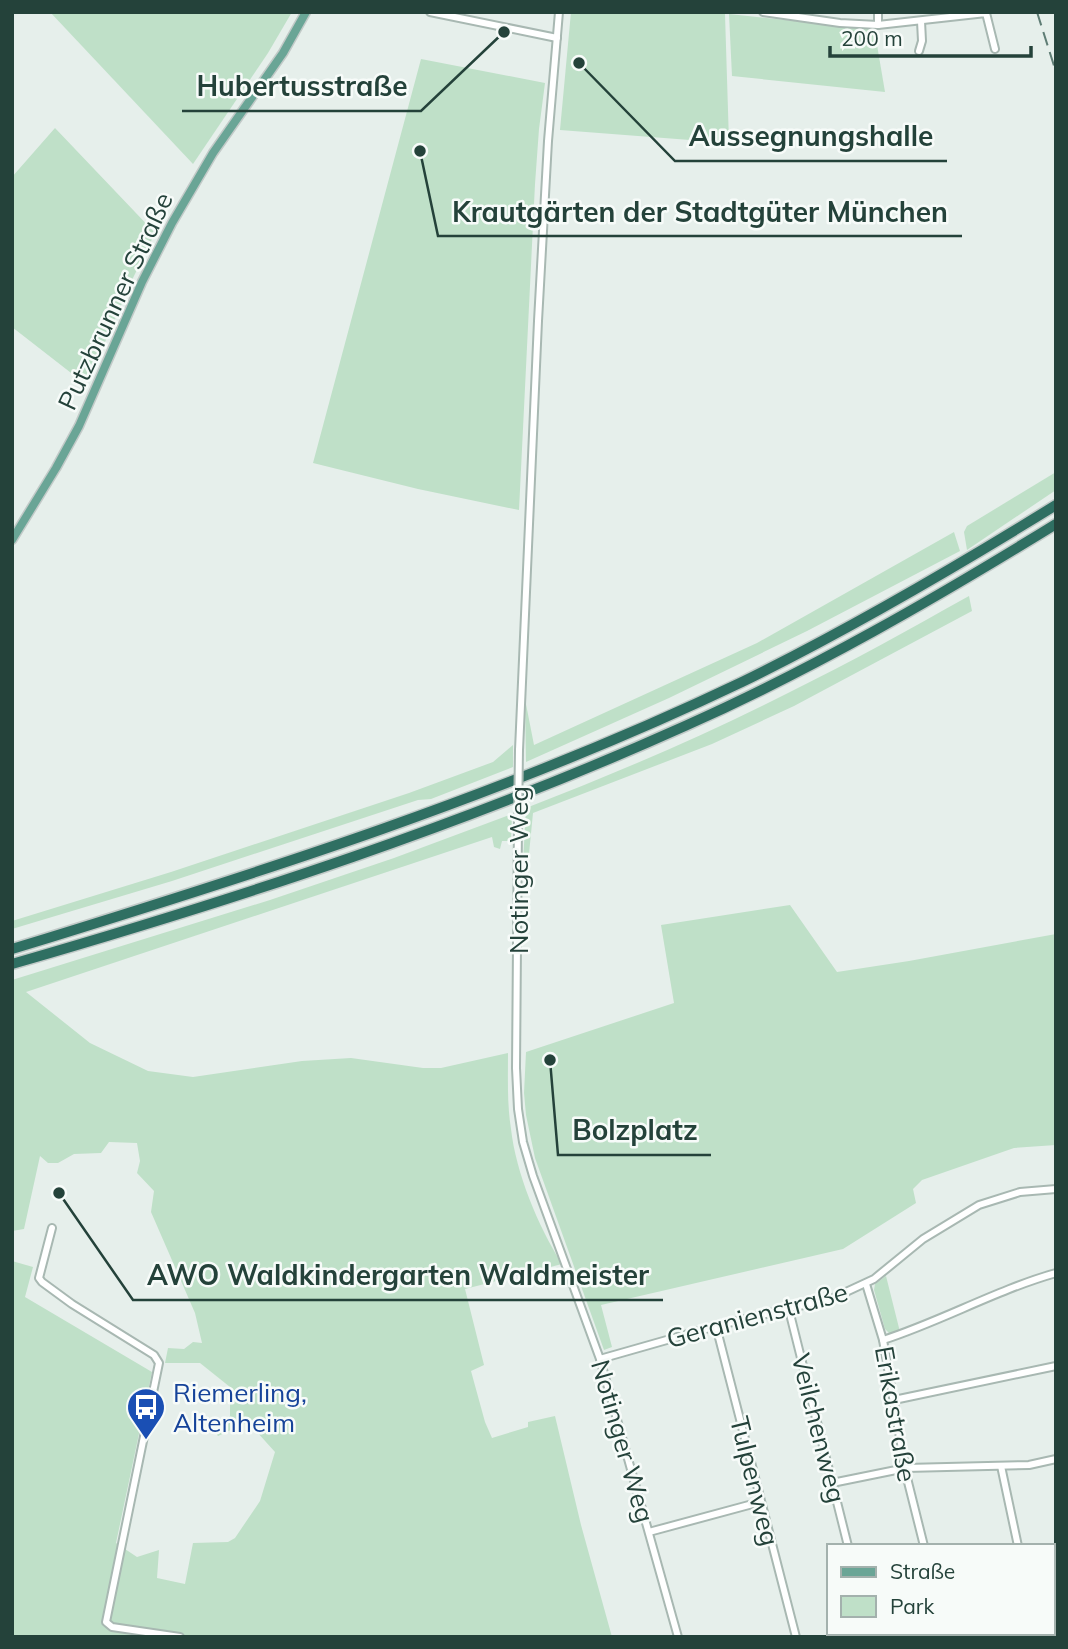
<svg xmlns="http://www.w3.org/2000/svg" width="1068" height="1649" font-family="Mulish,sans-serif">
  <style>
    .green { fill: #bfe0c8 }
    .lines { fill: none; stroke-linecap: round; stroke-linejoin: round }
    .minor-casing { stroke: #a8b8b2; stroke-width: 10 }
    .major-casing { stroke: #c2cac8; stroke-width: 11 }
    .highway-casing { stroke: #c2cac8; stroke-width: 13 }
    .minor { stroke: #fff; stroke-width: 6 }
    .major { stroke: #6aa596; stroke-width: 8 }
    .highway { stroke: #2f6f62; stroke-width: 10 }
    .rail { stroke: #5f7d75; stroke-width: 2; stroke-dasharray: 14 7; stroke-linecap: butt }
    .minor-bridge-casing { stroke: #a8b8b2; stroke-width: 10; stroke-linecap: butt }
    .minor-bridge { stroke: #fff; stroke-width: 6 }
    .labels { text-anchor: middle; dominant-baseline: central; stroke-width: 5; stroke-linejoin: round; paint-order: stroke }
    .street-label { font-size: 26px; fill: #24423a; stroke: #f7fbf9 }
    .transit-label { font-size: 26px; fill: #164399; stroke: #f7fbf9; text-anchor: start }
    .leader { fill: none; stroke: #24423a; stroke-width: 2.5 }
    .callout-dot { fill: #24423a; stroke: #f7fbf9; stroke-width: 2.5 }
    .callout-label { font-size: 28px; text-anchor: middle; font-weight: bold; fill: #24423a; stroke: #f7fbf9; stroke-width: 5; stroke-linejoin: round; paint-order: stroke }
  </style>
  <rect width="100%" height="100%" fill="#e6efeb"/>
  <!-- green -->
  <g class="green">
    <polygon points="50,12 292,12 268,53 193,164"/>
    <polygon points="571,12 725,14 729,143 560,130"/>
    <polygon points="729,14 870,29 875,33 885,92 732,76"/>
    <polygon points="421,59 545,83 539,129 535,184 519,510 418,489 313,463"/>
    <polygon points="55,128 155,233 133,278 88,381 84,383 12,327 12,177"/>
    <polygon points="1056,472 1056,490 967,550 964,532 967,526"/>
    <polygon points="954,532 960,551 807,631 669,698 526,762 525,699 534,745 757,643"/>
    <path d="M 969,596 L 972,611 L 794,706 L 712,744 L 533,813 L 528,864 L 523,863 L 526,808 C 616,773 704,736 790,692 C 851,662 910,629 969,596 Z"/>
    <polygon points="513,745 513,767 431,799 418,800 172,881 12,929 12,921 171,872 409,793 493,762"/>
    <path d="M 512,814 L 511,841 L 502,841 L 500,849 L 494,847 L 492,837 L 26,992 L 90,1043 L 148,1071 L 193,1077 L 302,1061 L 351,1058 L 423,1068 L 441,1068 L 508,1053 C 508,1078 507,1104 511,1129 C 516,1173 538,1226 562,1264 L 465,1289 L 484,1365 L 471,1371 L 485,1422 L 492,1438 L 528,1427 L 528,1422 L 555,1416 L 581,1525 L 612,1637 L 12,1637 L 12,1261 L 33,1267 L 25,1297 L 152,1372 L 116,1543 L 137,1557 L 159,1550 L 157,1578 L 185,1584 L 193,1543 L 228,1542 L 235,1538 L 260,1501 L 275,1452 L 248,1422 L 218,1436 L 213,1429 L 230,1416 L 230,1387 L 200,1363 L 165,1363 L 168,1348 L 184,1349 L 193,1342 L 202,1343 L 195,1313 L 151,1212 L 154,1191 L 137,1173 L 140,1161 L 137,1143 L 109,1142 L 101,1153 L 74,1154 L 58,1163 L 48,1163 L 40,1156 L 24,1229 L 12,1231 L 12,980 L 270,900 L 394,858 Z"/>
    <polygon points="790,905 837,972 909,961 1056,934 1056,1145 1014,1148 922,1180 913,1189 916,1203 843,1249 601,1305 612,1347 604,1350 535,1158 526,1115 524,1093 526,1052 674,1003 661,925"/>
    <polygon points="886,1276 900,1332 890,1334 885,1329 874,1290 875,1284"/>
  </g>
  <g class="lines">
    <defs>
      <g id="minor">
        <polyline points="430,12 557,38"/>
        <polyline points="763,12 840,23 878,25 986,13 995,49"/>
        <polyline points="878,25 878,12"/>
        <polyline points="919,51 922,41 921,21"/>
        <polyline points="519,750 538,321 548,141 559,12"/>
        <polyline points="518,822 516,1068 518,1109 523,1142 533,1176 600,1359 678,1637"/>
        <polyline points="52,1228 39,1278 42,1282 72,1304 154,1355 159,1363 106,1622 112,1627 180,1637"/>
        <polyline points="866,1284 883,1340 907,1478 924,1546"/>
        <polyline points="789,1310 848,1546"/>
        <polyline points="716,1326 796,1637"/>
        <path d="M 883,1340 C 942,1321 996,1290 1056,1273"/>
        <polyline points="600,1359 716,1326 833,1298 874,1279 923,1239 979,1205 1020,1192 1056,1189"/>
        <polyline points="894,1400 1056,1366"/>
        <polyline points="1001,1466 1018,1546"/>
        <polyline points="832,1483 906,1468 1029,1465 1056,1459"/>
        <polyline points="649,1532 760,1502"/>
        <polyline points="870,1633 871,1637"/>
        <polyline points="944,1633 945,1637"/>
        <polyline points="1039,1633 1040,1637"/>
      </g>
      <polyline id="major" points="12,540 56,468 79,426 142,282 172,223 213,153 283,53 306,12"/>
      <g id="highway">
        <path d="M 12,949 C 260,873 508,794 742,682 C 850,629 954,568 1056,505"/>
        <path d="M 12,964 C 241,898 467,824 685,726 C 813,669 936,598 1056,524"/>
      </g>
    </defs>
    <!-- minor casing -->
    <use href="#minor" class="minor-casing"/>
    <!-- major casing -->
    <use href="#major" class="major-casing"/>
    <!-- highway casing -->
    <use href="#highway" class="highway-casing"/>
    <!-- minor -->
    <use href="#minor" class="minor"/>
    <!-- major -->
    <use href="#major" class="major"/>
    <!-- highway -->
    <use href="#highway" class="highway"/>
    <!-- rail -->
    <polyline class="rail" points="1037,12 1056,72"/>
    <defs>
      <polyline id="minor-bridge" points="518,822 519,750"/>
    </defs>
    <!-- minor-bridge casing -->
    <use href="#minor-bridge" class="minor-bridge-casing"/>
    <!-- minor-bridge -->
    <use href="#minor-bridge" class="minor-bridge"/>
  </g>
  <!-- icons -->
  <defs>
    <symbol id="bus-pin" viewBox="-11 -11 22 30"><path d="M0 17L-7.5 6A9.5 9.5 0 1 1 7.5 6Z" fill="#1a4fb4" stroke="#f7fbf9"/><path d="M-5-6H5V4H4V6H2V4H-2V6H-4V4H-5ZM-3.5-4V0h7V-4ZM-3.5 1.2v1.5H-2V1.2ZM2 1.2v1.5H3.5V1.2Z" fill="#fff"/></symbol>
  </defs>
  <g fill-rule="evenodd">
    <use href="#bus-pin" x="124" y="1385" width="44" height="60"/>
  </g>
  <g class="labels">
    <!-- street labels -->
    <g class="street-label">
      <text transform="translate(115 301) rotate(-65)">Putzbrunner Straße</text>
      <text transform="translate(518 870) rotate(-90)">Notinger Weg</text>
      <text transform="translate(757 1315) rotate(-15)">Geranienstraße</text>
      <text transform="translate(896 1414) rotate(80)">Erikastraße</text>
      <text transform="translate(819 1428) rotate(76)">Veilchenweg</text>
      <text transform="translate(623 1441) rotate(74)">Notinger Weg</text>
      <text transform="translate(755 1481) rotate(76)">Tulpenweg</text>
    </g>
    <!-- transit labels -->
    <g class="transit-label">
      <text x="173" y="1392">Riemerling,<tspan x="173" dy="30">Altenheim</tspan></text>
    </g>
  </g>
  <!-- callouts -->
  <path class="leader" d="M504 32L421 111H182M579 63L675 161H947M420 151L438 236H962M550 1060L558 1155H711M59 1193L133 1300H663"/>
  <g class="callout-dot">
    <circle cx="504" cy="32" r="7"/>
    <circle cx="579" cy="63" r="7"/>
    <circle cx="420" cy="151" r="7"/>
    <circle cx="550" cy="1060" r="7"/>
    <circle cx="59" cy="1193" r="7"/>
  </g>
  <g class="callout-label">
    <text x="302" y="96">Hubertusstraße</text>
    <text x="811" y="146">Aussegnungshalle</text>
    <text x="700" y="222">Krautgärten der Stadtgüter München</text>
    <text x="635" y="1140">Bolzplatz</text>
    <text x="398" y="1285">AWO Waldkindergarten Waldmeister</text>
  </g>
  <!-- border -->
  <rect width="1068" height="1649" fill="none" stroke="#24423a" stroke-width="28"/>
  <!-- legend -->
  <rect x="827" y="1544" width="228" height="91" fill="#f7fbf9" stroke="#a3b1ad" stroke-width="2"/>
  <rect x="841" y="1567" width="35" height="10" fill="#6aa596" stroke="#a3b1ad" stroke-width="2"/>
  <text x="890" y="1579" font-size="21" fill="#24423a">Straße</text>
  <rect x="841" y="1596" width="35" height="21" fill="#bfe0c8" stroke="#a3b1ad" stroke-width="2"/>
  <text x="890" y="1614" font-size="21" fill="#24423a">Park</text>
  <!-- scale -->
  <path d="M830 46v10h201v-10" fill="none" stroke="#24423a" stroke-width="3.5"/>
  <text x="841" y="46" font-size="21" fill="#24423a" stroke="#f7fbf9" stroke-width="5" paint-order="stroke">200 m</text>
</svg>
